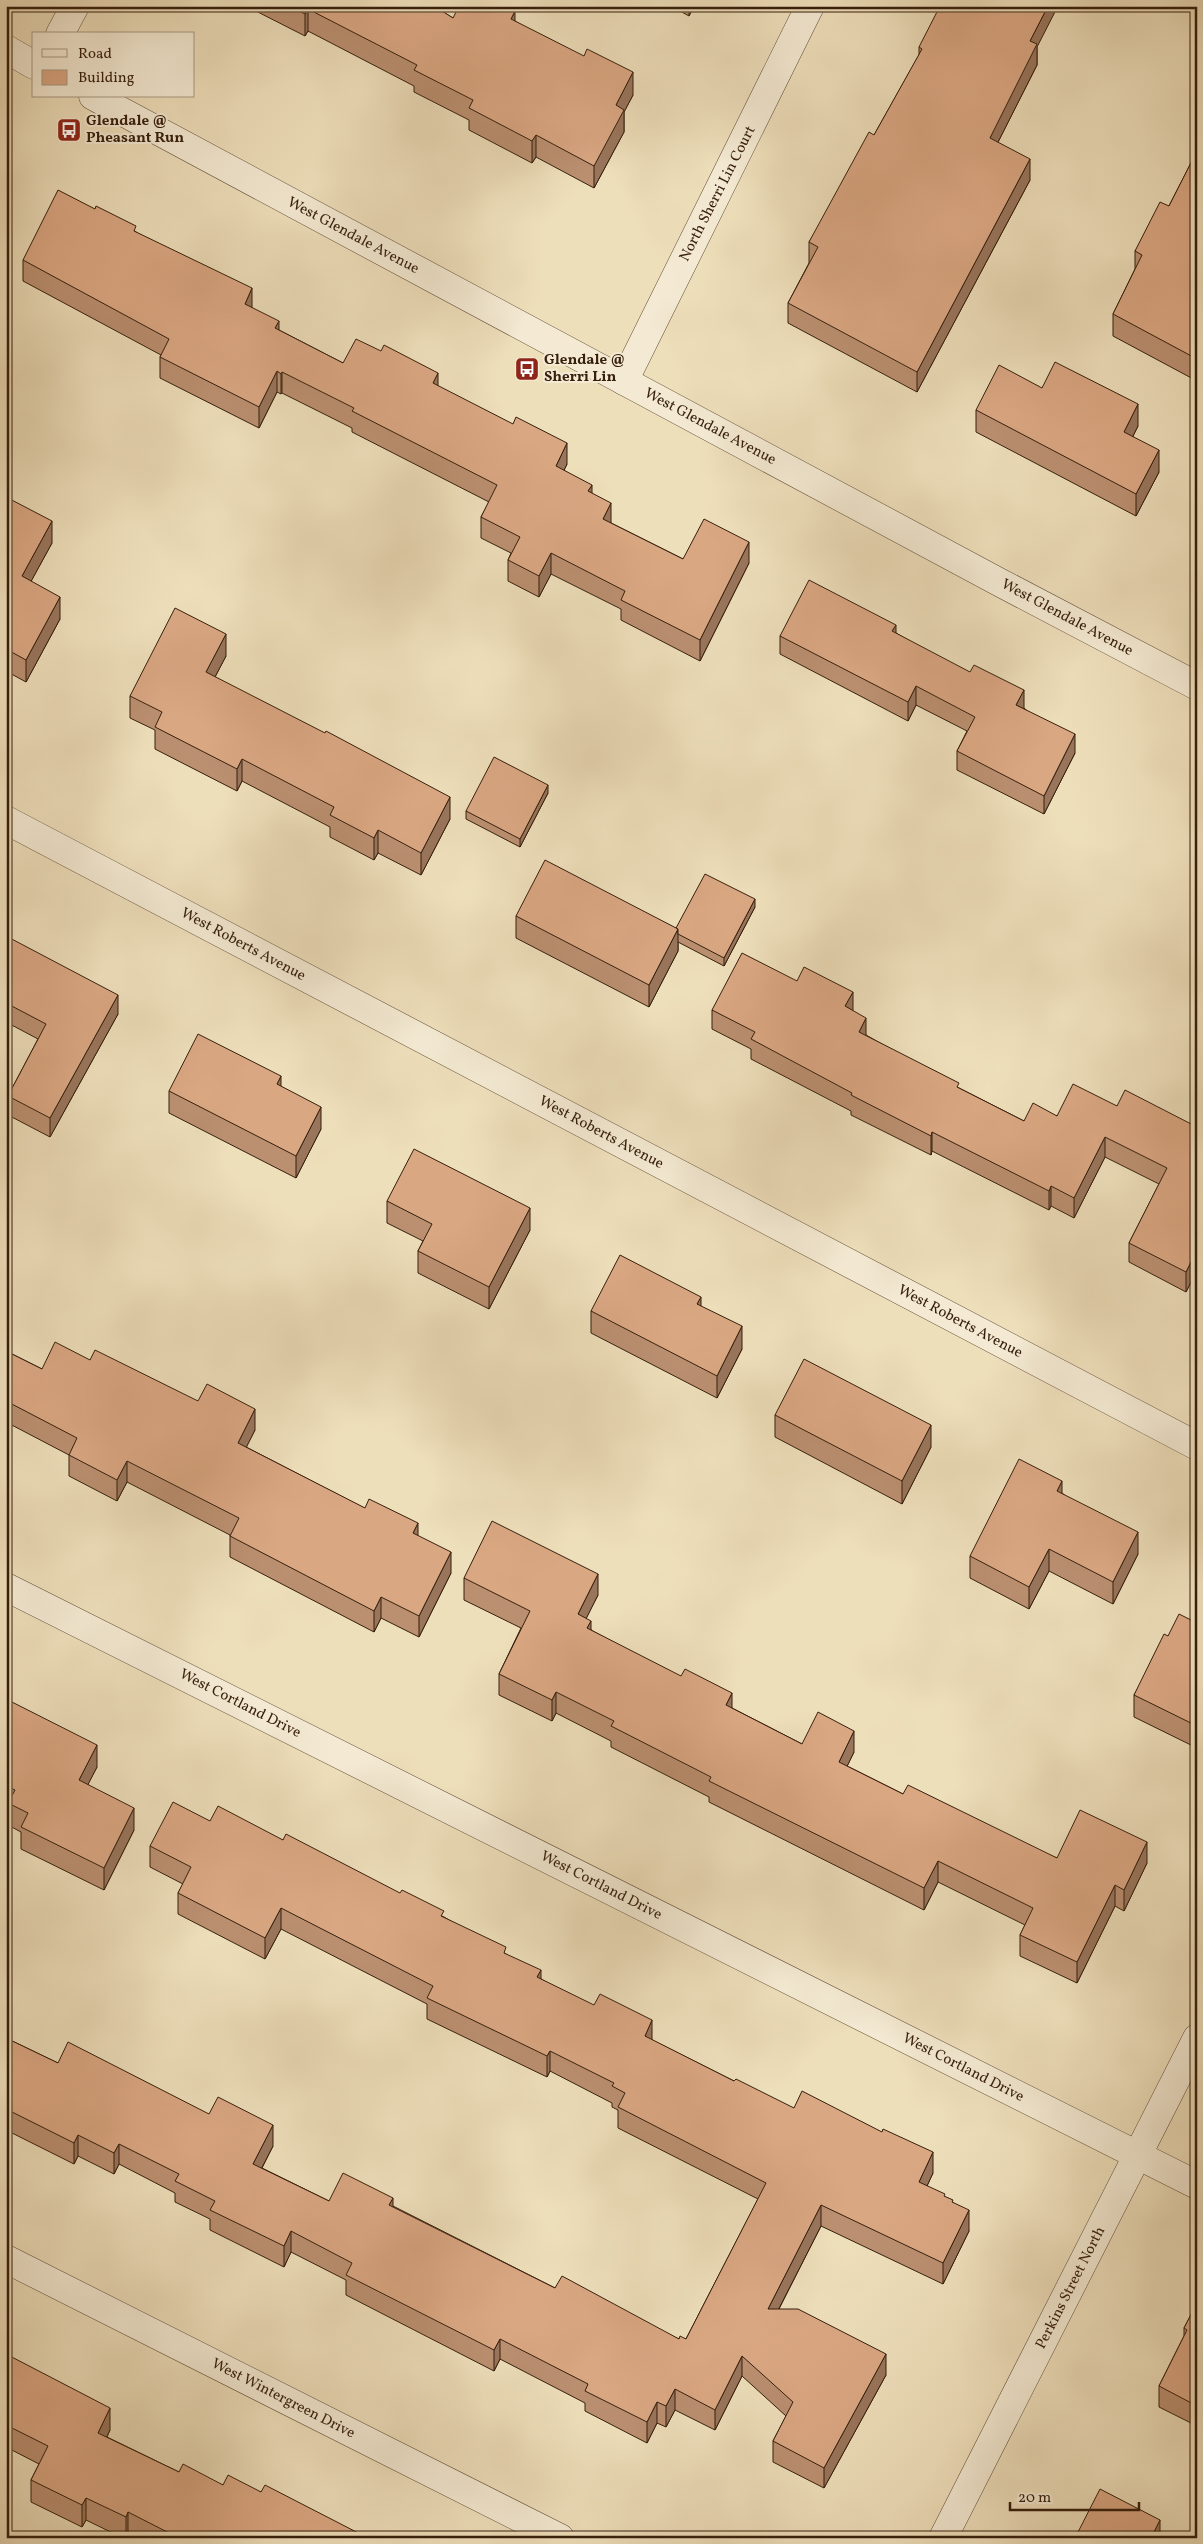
<svg xmlns="http://www.w3.org/2000/svg" width="1203" height="2544" font-family="Vollkorn,serif">
  <style>
    .lines { fill: none; stroke-linecap: round; stroke-linejoin: round }
    .minor-casing { stroke: #644f38; stroke-width: 29 }
    .minor { stroke: #f4ead3; stroke-width: 28 }
    .wall { fill: #bb9071; stroke: #361f0c }
    .shaded-wall { fill: #99755c; stroke: #361f0c }
    .building { fill: #daa783; stroke: #361f0c }
    .labels { text-anchor: middle; dominant-baseline: central; stroke-width: 4; stroke-linejoin: round; paint-order: stroke }
    .poi-label { font-size: 15px; font-weight: bold; fill: #361f0c; stroke: #f4ead3; text-anchor: start }
    .street-label { font-size: 15px; fill: #361f0c; stroke: #f4ead3 }
  </style>
  <rect width="100%" height="100%" fill="#eedfbb"/>
  <filter id="stains"><feTurbulence type="fractalNoise" baseFrequency=".004" numOctaves="4"/><feColorMatrix values="0 0 0 0 .2 0 0 0 0 .09 0 0 0 0 .02 0 0 0 .5 -.17"/></filter>
  <radialGradient id="worn" r=".72"><stop offset=".6" stop-color="#630" stop-opacity="0"/><stop offset="1" stop-color="#630" stop-opacity=".3"/></radialGradient>
  <g class="lines">
    <defs>
      <g id="minor">
        <polyline points="60,34 75,6"/>
        <polyline points="6,49 34,65"/>
        <polyline points="93,96 997,581 1197,686"/>
        <polyline points="624,381 810,6"/>
        <polyline points="6,820 1197,1446"/>
        <polyline points="6,1587 1197,2185"/>
        <polyline points="6,2259 560,2538"/>
        <polyline points="943,2538 1197,2038"/>
      </g>
    </defs>
    <!-- minor casing -->
    <use href="#minor" class="minor-casing"/>
    <!-- minor -->
    <use href="#minor" class="minor"/>
  </g>
  <!-- wall -->
  <g class="wall">
    <polygon points="246,6 434,6 453,18 515,21 633,95 624,112 624,132 594,188 536,157 532,163 469,130 469,120 414,92 414,86 308,31 305,36"/>
    <polygon points="671,6 694,6 689,16"/>
    <polygon points="919,47 1037,47 1037,65 998,142 1030,180 917,392 788,323 788,303 809,263 809,242 874,135 919,55"/>
    <polygon points="1197,151 1197,381 1113,336 1113,314 1135,269 1135,251 1169,206"/>
    <polygon points="95,209 136,232 252,308 279,330 343,363 438,386 567,464 564,470 592,493 611,523 683,559 749,563 700,661 621,620 621,609 551,574 539,597 508,581 508,560 511,553 481,538 481,517 489,502 352,432 352,428 282,393 281,394 277,392 259,428 160,378 160,357 161,355 23,281 23,260"/>
    <polygon points="1042,388 1138,426 1133,436 1159,472 1136,516 976,432 976,410"/>
    <polygon points="6,497 52,543 31,581 60,619 26,682 6,671"/>
    <polygon points="896,633 1024,708 1075,753 1044,814 957,770 957,751 967,731 916,705 908,721 780,654 780,636"/>
    <polygon points="226,656 215,677 450,819 421,875 378,853 374,860 330,837 330,827 242,781 237,791 155,749 155,730 130,718 130,696"/>
    <polygon points="548,793 520,847 466,819 466,811"/>
    <polygon points="755,907 724,966 678,942 678,951 649,1007 516,938 516,916 676,928"/>
    <polygon points="6,936 118,1014 50,1137 8,1115 8,1096 38,1039 6,1022"/>
    <polygon points="712,1010 853,1011 866,1035 959,1088 1024,1121 1117,1106 1197,1127 1197,1270 1186,1292 1129,1262 1129,1243 1159,1184 1105,1157 1074,1218 1051,1206 1049,1210 932,1151 931,1155 851,1115 851,1111 751,1059 751,1049 712,1029"/>
    <polygon points="281,1086 321,1129 296,1178 169,1113 169,1091"/>
    <polygon points="387,1201 530,1230 489,1309 418,1273 418,1251 423,1241 387,1223"/>
    <polygon points="591,1311 742,1349 717,1398 591,1333"/>
    <polygon points="6,1351 42,1369 90,1360 255,1430 246,1447 418,1536 451,1573 419,1637 381,1618 374,1632 230,1557 230,1535 127,1482 117,1501 69,1476 69,1455 6,1422"/>
    <polygon points="775,1415 931,1447 902,1504 775,1437"/>
    <polygon points="1062,1493 1138,1554 1113,1604 1049,1571 1029,1609 970,1578 970,1556"/>
    <polygon points="464,1578 598,1595 586,1618 591,1630 732,1708 802,1744 854,1752 847,1766 903,1794 1057,1858 1147,1863 1124,1911 1115,1906 1077,1983 1020,1956 1020,1935 1025,1925 938,1882 924,1910 709,1802 709,1797 611,1747 611,1741 556,1713 552,1721 499,1695 499,1674 521,1628 464,1600"/>
    <polygon points="1197,1613 1197,1748 1134,1717 1134,1695 1168,1636 1193,1621"/>
    <polygon points="6,1699 97,1767 88,1784 134,1830 104,1890 21,1849 21,1832 8,1825 8,1809 6,1808"/>
    <polygon points="210,1821 283,1840 444,1917 506,1954 541,1979 652,2040 734,2081 933,2173 927,2186 945,2197 953,2202 969,2231 943,2284 821,2226 779,2309 886,2375 824,2488 773,2462 773,2441 786,2416 742,2376 715,2430 675,2410 666,2427 657,2423 647,2443 585,2411 585,2403 500,2359 494,2371 346,2295 346,2280 291,2252 284,2267 210,2230 210,2219 175,2202 175,2193 119,2164 114,2174 78,2156 74,2164 6,2130 6,2038 58,2063 273,2146 262,2168 329,2201 393,2206 555,2288 679,2339 686,2339 758,2199 618,2128 618,2110 612,2107 612,2103 550,2071 547,2077 427,2019 427,2004 281,1929 265,1959 178,1914 178,1893 183,1884 150,1867 150,1846"/>
    <polygon points="1197,2303 1197,2426 1159,2407 1159,2386 1184,2336 1184,2328"/>
    <polygon points="6,2354 110,2430 107,2437 179,2472 223,2485 261,2492 368,2538 136,2538 128,2534 126,2538 123,2538 86,2520 82,2527 31,2502 31,2480 39,2464 6,2447"/>
  </g>
  <!-- shaded-wall -->
  <g class="shaded-wall">
    <polygon points="689,6 694,6 689,16"/>
    <polygon points="1048,6 1058,6 1037,47 1037,65 990,158 990,138 1030,41"/>
    <polygon points="308,9 308,31 305,36 305,14"/>
    <polygon points="515,11 515,33 511,19"/>
    <polygon points="633,72 633,95 624,112 624,132 594,188 594,166 616,105"/>
    <polygon points="536,135 536,157 532,163 532,141"/>
    <polygon points="1030,159 1030,180 917,392 917,372"/>
    <polygon points="252,288 252,309 245,304"/>
    <polygon points="279,321 279,342 275,328"/>
    <polygon points="277,371 277,392 259,428 259,407"/>
    <polygon points="282,372 282,393 281,394 281,374"/>
    <polygon points="438,373 438,394 433,383"/>
    <polygon points="1138,404 1138,426 1124,454 1124,432"/>
    <polygon points="567,443 567,464 556,487 556,466"/>
    <polygon points="1159,450 1159,472 1136,516 1136,494"/>
    <polygon points="592,485 592,506 588,491"/>
    <polygon points="611,503 611,524 603,519"/>
    <polygon points="52,521 52,543 22,598 22,576"/>
    <polygon points="749,542 749,563 700,661 700,640"/>
    <polygon points="551,553 551,574 539,597 539,576"/>
    <polygon points="60,597 60,619 26,682 26,660"/>
    <polygon points="896,625 896,644 892,631"/>
    <polygon points="226,634 226,656 206,694 206,672"/>
    <polygon points="916,686 916,705 908,721 908,702"/>
    <polygon points="1024,690 1024,709 1016,705"/>
    <polygon points="1075,734 1075,753 1044,814 1044,796"/>
    <polygon points="242,759 242,781 237,791 237,769"/>
    <polygon points="548,785 548,793 520,847 520,839"/>
    <polygon points="450,797 450,819 421,875 421,853"/>
    <polygon points="378,830 378,853 374,860 374,838"/>
    <polygon points="755,899 755,907 724,966 724,958"/>
    <polygon points="678,929 678,951 649,1007 649,985"/>
    <polygon points="853,992 853,1011 845,1006"/>
    <polygon points="118,995 118,1014 50,1137 50,1118"/>
    <polygon points="866,1018 866,1037 859,1032"/>
    <polygon points="281,1076 281,1098 277,1084"/>
    <polygon points="321,1107 321,1129 296,1178 296,1156"/>
    <polygon points="932,1132 932,1151 931,1155 931,1136"/>
    <polygon points="1105,1137 1105,1157 1074,1218 1074,1198"/>
    <polygon points="1051,1186 1051,1206 1049,1210 1049,1191"/>
    <polygon points="530,1208 530,1230 489,1309 489,1287"/>
    <polygon points="1197,1250 1197,1270 1186,1292 1186,1272"/>
    <polygon points="701,1297 701,1319 697,1304"/>
    <polygon points="742,1326 742,1349 717,1398 717,1376"/>
    <polygon points="255,1409 255,1430 238,1464 238,1443"/>
    <polygon points="931,1425 931,1447 902,1504 902,1481"/>
    <polygon points="127,1461 127,1482 117,1501 117,1480"/>
    <polygon points="1062,1481 1062,1503 1057,1491"/>
    <polygon points="418,1523 418,1544 413,1533"/>
    <polygon points="1138,1532 1138,1554 1113,1604 1113,1582"/>
    <polygon points="1049,1549 1049,1571 1029,1609 1029,1587"/>
    <polygon points="451,1552 451,1573 419,1637 419,1616"/>
    <polygon points="598,1574 598,1595 578,1635 578,1614"/>
    <polygon points="381,1597 381,1618 374,1632 374,1611"/>
    <polygon points="591,1621 591,1642 587,1628"/>
    <polygon points="556,1692 556,1713 552,1721 552,1700"/>
    <polygon points="732,1693 732,1714 726,1705"/>
    <polygon points="854,1731 854,1752 839,1783 839,1762"/>
    <polygon points="97,1745 97,1767 79,1802 79,1780"/>
    <polygon points="134,1808 134,1830 104,1890 104,1868"/>
    <polygon points="1147,1842 1147,1863 1124,1911 1124,1890"/>
    <polygon points="938,1861 938,1882 924,1910 924,1888"/>
    <polygon points="1115,1885 1115,1906 1077,1983 1077,1962"/>
    <polygon points="281,1908 281,1929 265,1959 265,1938"/>
    <polygon points="541,1970 541,1990 537,1977"/>
    <polygon points="652,2020 652,2041 645,2036"/>
    <polygon points="550,2051 550,2071 547,2077 547,2056"/>
    <polygon points="273,2125 273,2146 253,2185 253,2164"/>
    <polygon points="78,2135 78,2156 74,2164 74,2143"/>
    <polygon points="119,2144 119,2164 114,2174 114,2153"/>
    <polygon points="933,2152 933,2173 919,2203 919,2182"/>
    <polygon points="393,2198 393,2219 389,2205"/>
    <polygon points="821,2205 821,2226 768,2330 768,2309"/>
    <polygon points="969,2210 969,2231 943,2284 943,2263"/>
    <polygon points="291,2231 291,2252 284,2267 284,2246"/>
    <polygon points="500,2339 500,2359 494,2371 494,2350"/>
    <polygon points="886,2354 886,2375 824,2488 824,2468"/>
    <polygon points="742,2356 742,2376 715,2430 715,2410"/>
    <polygon points="675,2389 675,2410 666,2427 666,2406"/>
    <polygon points="657,2402 657,2423 647,2443 647,2422"/>
    <polygon points="110,2408 110,2430 98,2455 98,2433"/>
    <polygon points="86,2498 86,2520 82,2527 82,2505"/>
    <polygon points="128,2512 128,2534 126,2538 126,2517"/>
    <polygon points="1160,2520 1160,2538 1151,2538"/>
  </g>
  <!-- building -->
  <g class="building">
    <polygon points="289,6 434,6 453,18 459,6 506,6 515,11 511,19 584,56 587,49 633,72 616,105 624,110 594,166 536,135 532,141 469,108 473,100 414,70 417,65 308,9 305,14"/>
    <polygon points="940,6 1048,6 1030,41 1037,44 990,138 1030,159 917,372 788,303 818,247 809,242 869,132 874,135 922,49 919,47"/>
    <polygon points="1197,151 1197,359 1113,314 1142,255 1135,251 1160,202 1169,206"/>
    <polygon points="58,190 95,209 96,206 136,226 134,231 252,288 245,304 279,321 275,328 343,363 356,339 381,351 384,345 438,373 433,383 513,424 516,417 567,443 556,466 592,485 588,491 611,503 603,519 683,559 704,519 749,542 700,640 621,600 625,591 551,553 539,576 508,560 520,537 481,517 497,485 352,411 354,408 282,372 281,374 277,371 259,407 160,357 169,339 23,260"/>
    <polygon points="1055,362 1138,404 1124,432 1159,450 1136,494 976,410 999,365 1042,388"/>
    <polygon points="6,497 52,521 22,576 60,597 26,660 6,649"/>
    <polygon points="809,580 896,625 892,631 970,672 974,665 1024,690 1016,705 1075,734 1044,796 957,751 975,717 916,686 908,702 780,636"/>
    <polygon points="175,608 226,634 206,672 325,733 326,731 450,797 421,853 378,830 374,838 330,815 334,807 242,759 237,769 155,727 162,712 130,696"/>
    <polygon points="494,757 548,785 520,839 466,811"/>
    <polygon points="545,860 678,929 649,985 516,916"/>
    <polygon points="705,874 755,899 724,958 678,934 678,929 676,928"/>
    <polygon points="6,936 118,995 50,1118 8,1096 46,1024 6,1003"/>
    <polygon points="742,953 797,981 804,967 853,992 845,1006 866,1018 859,1032 959,1083 957,1087 1024,1121 1033,1103 1057,1116 1073,1084 1117,1106 1125,1090 1197,1127 1197,1250 1186,1272 1129,1243 1167,1168 1105,1137 1074,1198 1051,1186 1049,1191 932,1132 931,1136 851,1095 852,1093 751,1039 755,1032 712,1010"/>
    <polygon points="198,1034 281,1076 277,1084 321,1107 296,1156 169,1091"/>
    <polygon points="414,1149 530,1208 489,1287 418,1251 432,1224 387,1201"/>
    <polygon points="620,1255 701,1297 697,1304 742,1326 717,1376 591,1311"/>
    <polygon points="55,1342 90,1360 95,1350 198,1401 207,1384 255,1409 238,1443 365,1508 369,1499 418,1523 413,1533 451,1552 419,1616 381,1597 374,1611 230,1536 239,1518 127,1461 117,1480 69,1455 77,1438 6,1401 6,1351 42,1369"/>
    <polygon points="804,1359 931,1425 902,1481 775,1415"/>
    <polygon points="1019,1459 1062,1481 1057,1491 1138,1532 1113,1582 1049,1549 1029,1587 970,1556"/>
    <polygon points="492,1521 598,1574 578,1614 591,1621 587,1628 681,1676 685,1669 732,1693 726,1705 802,1744 818,1712 854,1731 839,1762 903,1794 908,1785 1057,1858 1080,1810 1147,1842 1124,1890 1115,1885 1077,1962 1020,1935 1033,1908 938,1861 924,1888 709,1781 711,1777 611,1726 614,1721 556,1692 552,1700 499,1674 530,1611 464,1578"/>
    <polygon points="1197,1613 1197,1726 1134,1695 1164,1634 1168,1636 1179,1614 1193,1621"/>
    <polygon points="6,1699 97,1745 79,1780 134,1808 104,1868 21,1827 28,1813 8,1803 15,1790 6,1786"/>
    <polygon points="173,1802 210,1821 218,1806 283,1840 286,1834 400,1893 402,1890 444,1911 441,1916 506,1947 504,1953 541,1970 537,1977 594,2005 600,1994 652,2020 645,2036 734,2081 736,2079 794,2108 802,2091 882,2132 883,2129 933,2152 919,2182 945,2194 944,2196 953,2200 952,2202 969,2210 943,2263 821,2205 768,2309 798,2309 886,2354 824,2468 773,2441 793,2402 742,2356 715,2410 675,2389 666,2406 657,2402 647,2422 585,2391 588,2384 500,2339 494,2350 346,2275 352,2263 291,2231 284,2246 210,2210 215,2201 175,2181 179,2174 119,2144 114,2153 78,2135 74,2143 6,2109 6,2038 58,2063 68,2042 209,2114 218,2097 273,2125 253,2164 329,2201 343,2173 393,2198 389,2205 555,2288 562,2276 679,2339 680,2336 686,2339 766,2183 618,2107 625,2093 612,2086 614,2083 550,2051 547,2056 427,1998 433,1986 281,1908 265,1938 178,1893 191,1867 150,1846"/>
    <polygon points="1197,2303 1197,2406 1159,2386 1187,2330 1184,2328"/>
    <polygon points="6,2354 110,2408 98,2433 179,2472 183,2464 223,2485 228,2475 261,2492 265,2485 368,2538 179,2538 128,2512 126,2517 86,2498 82,2505 31,2480 48,2446 6,2425"/>
    <polygon points="1100,2489 1160,2520 1151,2538 1075,2538"/>
  </g>
  <!-- icons -->
  <defs>
    <symbol id="bus-square" viewBox="-11 -11 22 22"><rect x="-9" y="-9" width="18" height="18" rx="4" fill="#8f2418" stroke="#f4ead3"/><path d="M-5-6H5V4H4V6H2V4H-2V6H-4V4H-5ZM-3.5-4V0h7V-4ZM-3.5 1.2v1.5H-2V1.2ZM2 1.2v1.5H3.5V1.2Z" fill="#fff"/></symbol>
  </defs>
  <g fill-rule="evenodd">
    <use href="#bus-square" x="55" y="116" width="28" height="28"/>
    <use href="#bus-square" x="513" y="355" width="28" height="28"/>
  </g>
  <g class="labels">
    <!-- poi labels -->
    <g class="poi-label">
      <text x="86" y="121">Glendale @<tspan x="86" dy="17">Pheasant Run</tspan></text>
      <text x="544" y="360">Glendale @<tspan x="544" dy="17">Sherri Lin</tspan></text>
    </g>
    <!-- street labels -->
    <g class="street-label">
      <text transform="translate(718 194) rotate(-63)">North Sherri Lin Court</text>
      <text transform="translate(353 236) rotate(28)">West Glendale Avenue</text>
      <text transform="translate(710 427) rotate(28)">West Glendale Avenue</text>
      <text transform="translate(1067 618) rotate(28)">West Glendale Avenue</text>
      <text transform="translate(243 945) rotate(28)">West Roberts Avenue</text>
      <text transform="translate(601 1133) rotate(28)">West Roberts Avenue</text>
      <text transform="translate(960 1322) rotate(28)">West Roberts Avenue</text>
      <text transform="translate(240 1704) rotate(27)">West Cortland Drive</text>
      <text transform="translate(601 1886) rotate(27)">West Cortland Drive</text>
      <text transform="translate(963 2068) rotate(27)">West Cortland Drive</text>
      <text transform="translate(1071 2288) rotate(-63)">Perkins Street North</text>
      <text transform="translate(283 2399) rotate(27)">West Wintergreen Drive</text>
    </g>
  </g>
  <!-- margin -->
  <rect width="1203" height="2544" fill="none" stroke="#eedfbb" stroke-width="25"/>
  <rect x="8" y="8" width="1188" height="2529" fill="none" stroke="#361f0c" stroke-width="2.5"/>
  <rect x="12" y="12" width="1178" height="2519" fill="none" stroke="#361f0c"/>
  <!-- legend -->
  <rect x="32" y="32" width="162" height="65" fill="#f4ead3" stroke="#a89983"/>
  <rect x="42" y="49" width="25" height="8" fill="#f4ead3" stroke="#a89983"/>
  <text x="78" y="58" font-size="15" fill="#361f0c">Road</text>
  <rect x="42" y="70" width="25" height="15" fill="#daa783" stroke="#a89983"/>
  <text x="78" y="82" font-size="15" fill="#361f0c">Building</text>
  <!-- scale -->
  <path d="M1010 2502v8h129v-8" fill="none" stroke="#361f0c" stroke-width="2.5"/>
  <text x="1018" y="2502" font-size="15" fill="#361f0c" stroke="#f4ead3" stroke-width="4" paint-order="stroke">20 m</text>
  <rect width="100%" height="100%" filter="url(#stains)"/>
  <rect width="100%" height="100%" fill="url(#worn)"/>
</svg>
